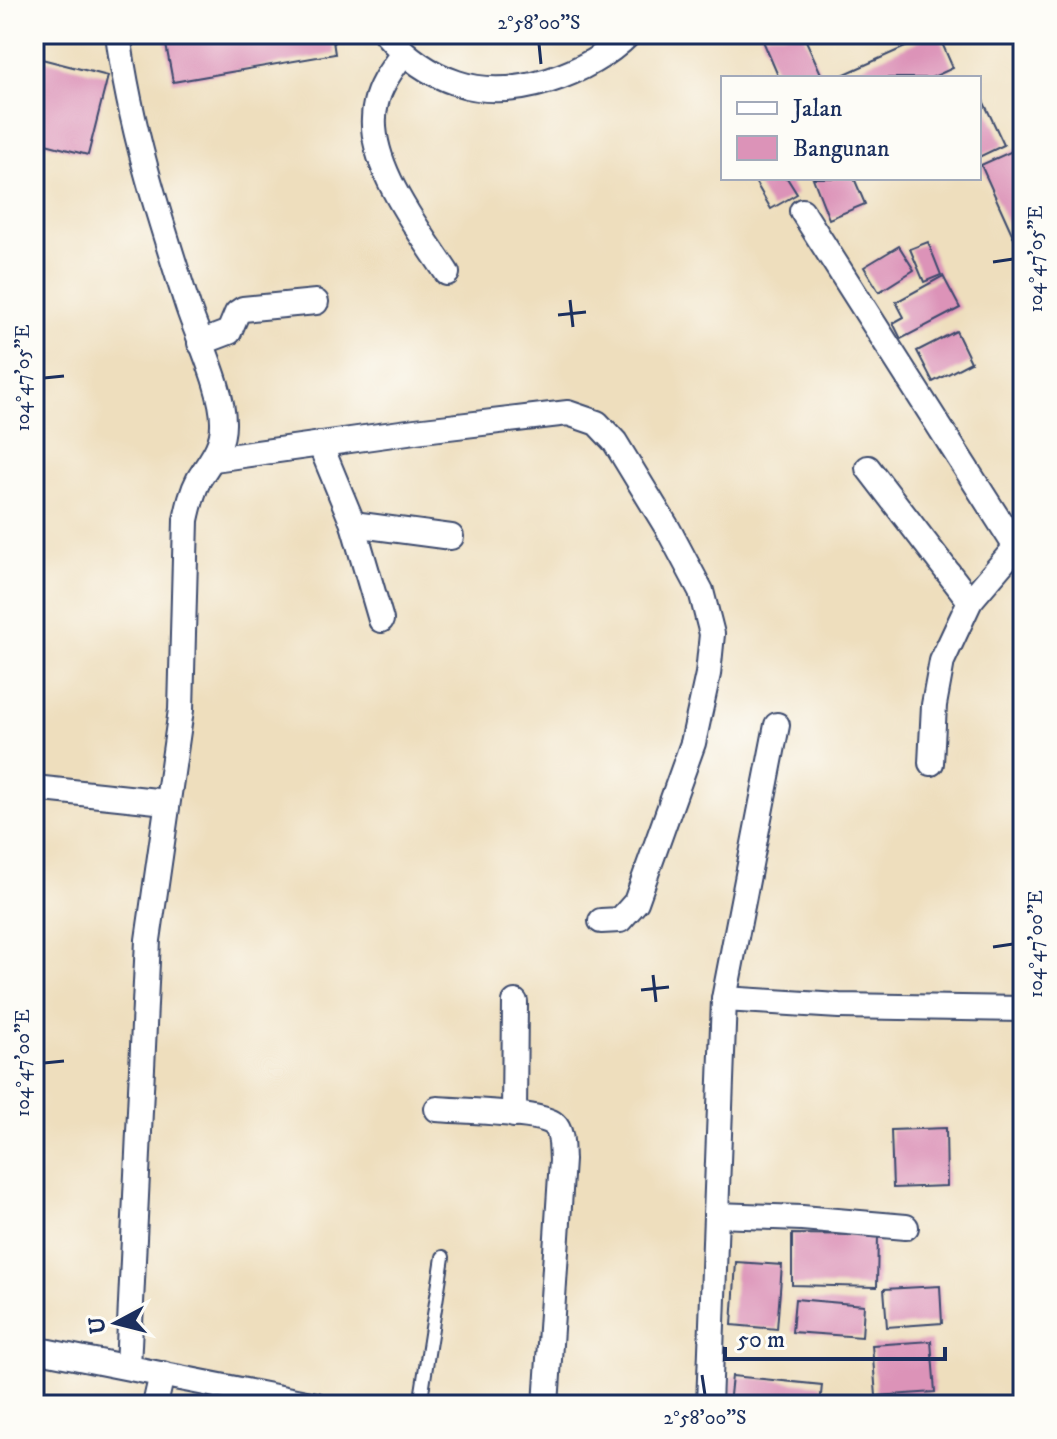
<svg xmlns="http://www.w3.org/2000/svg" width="1057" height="1439" font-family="'IM FELL DW Pica',serif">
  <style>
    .building { fill: #dc93b8 }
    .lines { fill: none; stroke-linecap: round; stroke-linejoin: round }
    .lane-casing { stroke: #3b496c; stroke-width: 16 }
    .street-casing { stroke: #3b496c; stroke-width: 28 }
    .lane { stroke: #fff; stroke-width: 12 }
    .street { stroke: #fff; stroke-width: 24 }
    .ticks { fill: none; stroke: #1b2f5e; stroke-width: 3 }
    .neatline { fill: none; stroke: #1b2f5e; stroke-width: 3 }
    .ticks-label { font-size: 20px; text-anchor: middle; fill: #1b2f5e }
  </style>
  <rect width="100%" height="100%" fill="#fdfcf7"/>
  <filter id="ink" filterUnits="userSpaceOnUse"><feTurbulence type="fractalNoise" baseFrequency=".0125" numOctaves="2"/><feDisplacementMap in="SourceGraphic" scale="16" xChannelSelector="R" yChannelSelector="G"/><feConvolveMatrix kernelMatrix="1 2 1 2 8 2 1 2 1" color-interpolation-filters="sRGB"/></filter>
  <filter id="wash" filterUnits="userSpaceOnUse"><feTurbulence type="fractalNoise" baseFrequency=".006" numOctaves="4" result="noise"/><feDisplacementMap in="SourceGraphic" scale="32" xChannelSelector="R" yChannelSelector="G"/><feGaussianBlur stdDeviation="1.8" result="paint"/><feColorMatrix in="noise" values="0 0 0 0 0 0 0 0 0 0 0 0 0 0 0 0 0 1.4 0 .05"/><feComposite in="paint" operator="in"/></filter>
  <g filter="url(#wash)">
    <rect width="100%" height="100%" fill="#eedebd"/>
    <g id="blocks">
      <!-- building -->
      <g class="building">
        <polygon points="164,34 332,34 335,54 173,82"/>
        <polygon points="760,34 803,34 823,78 779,78"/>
        <polygon points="934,34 938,34 953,68 931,78 836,78"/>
        <polygon points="34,57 108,76 88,155 34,141"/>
        <polygon points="979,92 1004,145 979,157"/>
        <polygon points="1019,148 1023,158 1023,258 981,165"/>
        <polygon points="753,178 787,178 797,194 771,209"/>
        <polygon points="813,178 854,178 865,204 829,219"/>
        <polygon points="928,242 941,275 924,282 910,249"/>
        <polygon points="899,246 914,270 879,292 864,267"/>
        <polygon points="943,276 960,308 901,339 893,323 904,317 896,302"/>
        <polygon points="956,331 971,362 933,382 917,351"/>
        <polygon points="946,1128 947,1186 893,1188 891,1130"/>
        <polygon points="792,1234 878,1235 877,1287 792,1285"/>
        <polygon points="736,1262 782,1265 777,1329 732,1325"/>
        <polygon points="940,1286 942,1323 887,1327 884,1289"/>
        <polygon points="795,1299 864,1305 862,1337 792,1332"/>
        <polygon points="931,1341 935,1392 876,1396 872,1345"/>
        <polygon points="732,1376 822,1385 820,1405 729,1405"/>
      </g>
    </g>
  </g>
  <g filter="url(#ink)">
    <use href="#blocks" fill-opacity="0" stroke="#3b496c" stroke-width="2"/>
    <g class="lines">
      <defs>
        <polyline id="lane" points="420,1405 443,1257"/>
        <g id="street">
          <path d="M 118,34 C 130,128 159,217 188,307 C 199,340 224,392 223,424 C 223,447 210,461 199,479 C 192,492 189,506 186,520 L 181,710 L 148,940 L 128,1367"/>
          <path d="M 386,34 C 405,56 429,74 457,83 C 513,102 589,74 629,34"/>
          <path d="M 403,53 C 393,68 380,84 376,103 C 362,158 418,229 447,273"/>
          <polyline points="802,211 1016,547"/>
          <polyline points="200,343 229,332 237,313 243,309 316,302"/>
          <polyline points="320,444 353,524 381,620"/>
          <polyline points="214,459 415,431 568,413 597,423 615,442 668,529 701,591 712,634 708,674 693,743 636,902 620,920 601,921"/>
          <polyline points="868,468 970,601"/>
          <polyline points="353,524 451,537"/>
          <polyline points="931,763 934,705 942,661 970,601 1016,547 1023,543"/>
          <polyline points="34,788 166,802"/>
          <polyline points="724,999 839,1006 1023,1009"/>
          <path d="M 437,1109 C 458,1111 541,1112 554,1124 C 563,1132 561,1149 562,1160 L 546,1405"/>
          <polyline points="514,1115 515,1002"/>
          <polyline points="716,1215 802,1218 906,1227"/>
          <polyline points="34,1349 316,1405"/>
          <polyline points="155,1405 162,1374"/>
          <polyline points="709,1405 724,999 777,725"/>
        </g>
      </defs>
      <!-- lane casing -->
      <use href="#lane" class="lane-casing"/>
      <!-- street casing -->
      <use href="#street" class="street-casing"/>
      <!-- lane -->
      <use href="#lane" class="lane"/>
      <!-- street -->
      <use href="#street" class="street"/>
    </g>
  </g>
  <!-- ticks -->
  <path class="ticks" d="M 539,44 L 541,64M 993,262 L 1013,259M 570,300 L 573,327M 558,315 L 586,312M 44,378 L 64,376M 993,947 L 1013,944M 653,975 L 656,1002M 641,990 L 669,987M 44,1063 L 64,1061M 702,1375 L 705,1395"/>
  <!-- margin -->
  <rect width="1057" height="1439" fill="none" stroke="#fdfcf7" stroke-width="88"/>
  <!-- legend -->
  <rect x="721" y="76" width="260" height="104" fill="#fdfcf7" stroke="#a3aaba" stroke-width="2"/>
  <rect x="737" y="102" width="40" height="12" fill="#ffffff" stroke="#a3aaba" stroke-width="2"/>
  <text x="793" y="116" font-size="24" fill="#1b2f5e">Jalan</text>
  <rect x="737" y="136" width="40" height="24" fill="#dc93b8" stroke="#a3aaba" stroke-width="2"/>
  <text x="793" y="156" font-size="24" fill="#1b2f5e">Bangunan</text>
  <!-- north arrow -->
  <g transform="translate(116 1323) rotate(263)" stroke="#fdfcf7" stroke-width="6" paint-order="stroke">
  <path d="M0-6L14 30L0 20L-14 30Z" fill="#1b2f5e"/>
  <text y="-12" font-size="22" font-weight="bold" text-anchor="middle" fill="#1b2f5e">U</text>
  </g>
  <!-- scale -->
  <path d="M725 1347v12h220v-12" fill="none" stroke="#1b2f5e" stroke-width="4"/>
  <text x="737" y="1347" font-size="24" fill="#1b2f5e" stroke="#fdfcf7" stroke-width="6" paint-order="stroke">50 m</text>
  <rect x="44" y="44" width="969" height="1351" class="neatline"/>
  <g class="ticks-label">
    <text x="539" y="29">2°58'00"S</text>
    <text transform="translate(1035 259) rotate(-90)" y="7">104°47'05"E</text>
    <text transform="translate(22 378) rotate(-90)" y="7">104°47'05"E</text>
    <text transform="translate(1035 944) rotate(-90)" y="7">104°47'00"E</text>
    <text transform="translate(22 1063) rotate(-90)" y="7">104°47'00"E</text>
    <text x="705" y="1424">2°58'00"S</text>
  </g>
</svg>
